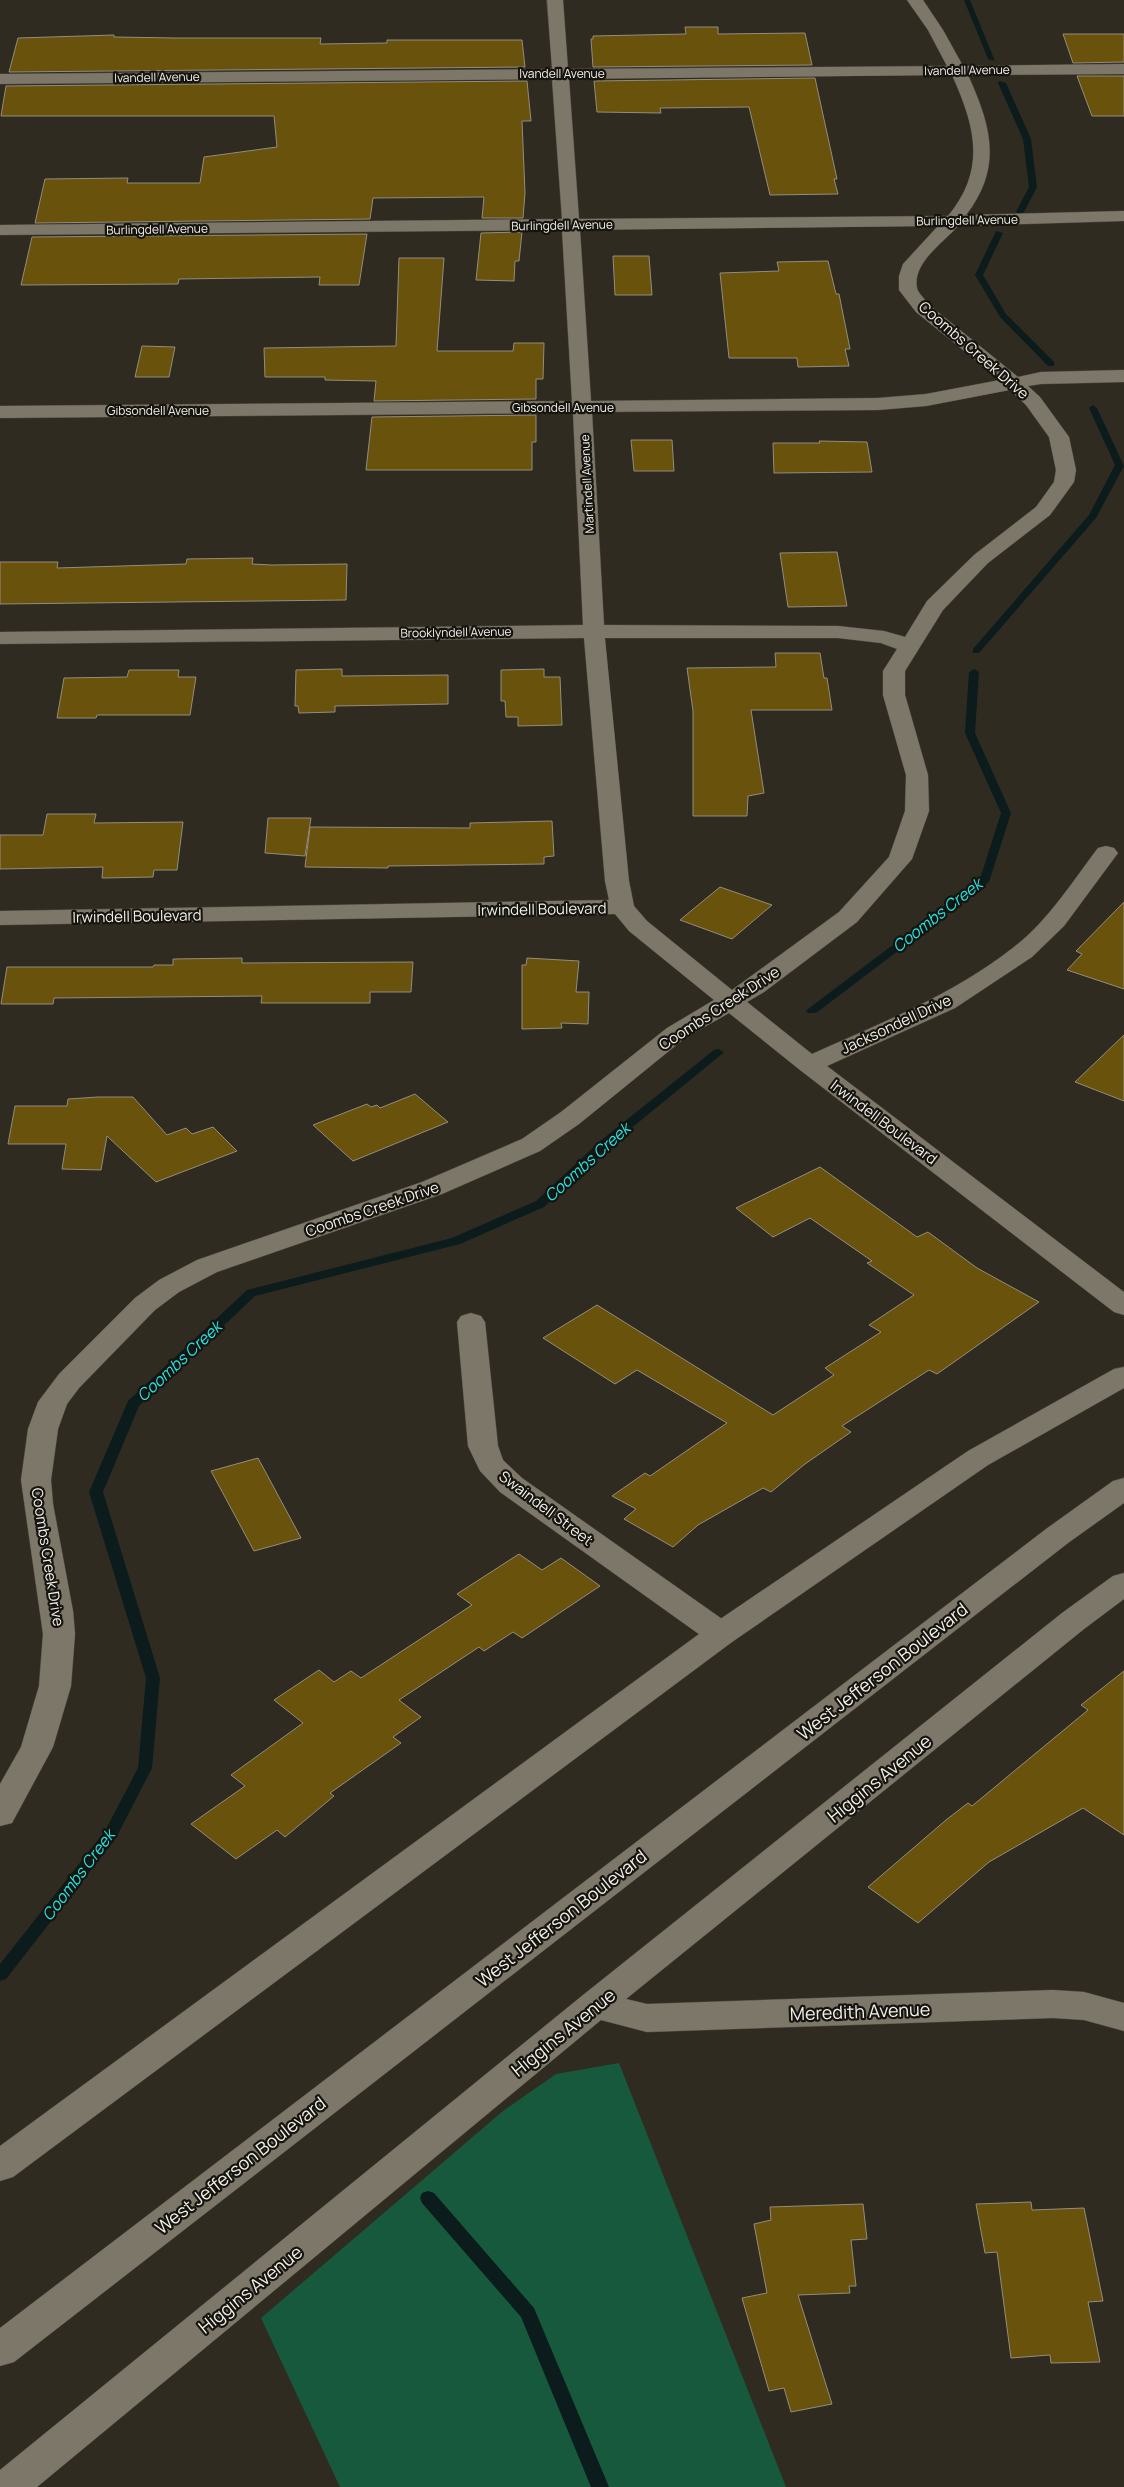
<svg xmlns="http://www.w3.org/2000/svg" width="1124" height="2487" font-family="Manrope,sans-serif">
  <style>
    .green { fill: #17593d }
    .lines { fill: none; stroke-linecap: round; stroke-linejoin: round }
    .stream { fill: #0c1c1c; fill-rule: evenodd }
    .building { fill: #69520b; stroke: #938d7f }
    .minor-casing { stroke: #4d493f; stroke-width: 1 }
    .secondary-casing { stroke: #4d493f; stroke-width: 1 }
    .minor { fill: #7d776a; fill-rule: evenodd }
    .secondary { fill: #7d776a; fill-rule: evenodd }
    .labels { text-anchor: middle; dominant-baseline: central; stroke-width: 4.5; stroke-linejoin: round; paint-order: stroke }
    .far-street-label { font-size: 12px; fill: #f3f0e8; stroke: #16140f }
    .street-label { font-size: 15px; fill: #f3f0e8; stroke: #16140f }
    .water-label { font-size: 16px; font-style: italic; fill: #22e6e8; stroke: #16140f }
    .near-street-label { font-size: 18px; fill: #f3f0e8; stroke: #16140f }
  </style>
  <rect width="100%" height="100%" fill="#302b20"/>
  <!-- green -->
  <polygon class="green" points="619,2063 786,2487 340,2487 261,2318 503,2111 556,2074"/>
  <g class="lines">
    <!-- stream -->
    <g class="stream">
      <polygon points="964,0 970,0 995,61 988,59"/>
      <polygon points="999,81 1006,83 1031,139 1037,187 1024,212 1020,214 1016,212 1029,187 1023,139 998,83"/>
      <polygon points="996,231 1003,233 983,275 1006,314 1054,362 1054,366 1048,366 1000,317 975,275"/>
      <polygon points="1093,405 1097,408 1124,466 1096,518 979,653 973,653 973,649 1089,515 1115,465 1089,408"/>
      <polygon points="974,669 979,672 975,733 1011,813 989,882 816,1013 808,1013 806,1011 808,1009 980,879 1001,813 965,733 969,672"/>
      <polygon points="718,1049 724,1052 722,1054 607,1148 544,1207 460,1244 255,1296 139,1406 103,1492 160,1678 152,1768 116,1838 6,1979 0,1981 0,1964 105,1831 138,1768 146,1678 89,1492 128,1401 247,1290 452,1238 536,1201 599,1142 714,1050"/>
      <polygon points="428,2191 434,2193 534,2308 609,2487 591,2487 521,2317 422,2203 420,2198 422,2193"/>
    </g>
  </g>
  <!-- building -->
  <g class="building">
    <polygon points="685,27 718,27 718,34 805,33 812,65 593,67 591,39 593,39 593,36 686,34"/>
    <polygon points="1063,34 1124,34 1124,62 1073,63"/>
    <polygon points="114,35 114,37 176,38 321,38 320,44 387,43 387,40 522,40 525,67 9,72 18,38"/>
    <polygon points="1077,76 1124,76 1124,116 1092,116"/>
    <polygon points="815,78 837,179 834,179 838,194 770,195 749,107 660,108 661,113 597,112 594,81"/>
    <polygon points="527,81 531,121 522,121 525,193 523,218 482,218 484,197 373,198 370,219 35,223 45,179 128,178 127,183 200,183 204,157 277,147 274,116 1,116 6,86"/>
    <polygon points="522,232 519,261 515,261 514,281 476,280 481,233"/>
    <polygon points="367,234 359,285 319,285 320,277 179,279 178,284 21,285 32,237"/>
    <polygon points="613,256 649,256 652,295 615,295"/>
    <polygon points="399,258 444,258 437,351 513,351 514,343 544,343 543,379 536,379 536,399 374,401 376,381 325,380 325,377 265,377 264,348 396,346"/>
    <polygon points="828,261 836,294 839,294 850,349 845,349 849,366 798,367 797,358 729,358 720,273 779,271 777,262"/>
    <polygon points="142,346 175,347 169,377 135,377"/>
    <polygon points="536,415 536,442 532,442 532,470 366,470 372,417"/>
    <polygon points="631,440 672,440 674,471 634,471"/>
    <polygon points="819,441 867,442 872,472 774,473 773,443 820,443"/>
    <polygon points="837,552 847,606 788,607 780,553"/>
    <polygon points="253,558 252,564 272,565 347,564 346,600 0,604 0,562 58,562 57,568 186,564 187,559"/>
    <polygon points="775,653 820,653 824,678 827,678 832,710 751,710 764,793 748,796 747,816 693,816 693,711 687,668 776,667"/>
    <polygon points="342,669 342,676 448,675 448,704 335,706 335,712 299,713 298,706 295,706 296,670"/>
    <polygon points="544,669 544,677 560,677 562,725 518,726 518,717 506,717 505,701 501,701 501,670"/>
    <polygon points="129,670 179,670 178,677 196,677 190,715 97,715 96,718 57,718 64,678 127,677"/>
    <polygon points="47,814 96,814 94,823 183,822 177,870 154,870 153,877 102,878 103,867 0,869 0,835 43,835"/>
    <polygon points="268,818 311,818 305,856 265,853"/>
    <polygon points="552,821 554,856 544,857 544,864 388,866 388,868 305,867 310,827 470,828 470,823"/>
    <polygon points="720,887 772,905 732,939 680,920"/>
    <polygon points="1124,902 1124,989 1067,970 1082,954 1076,951"/>
    <polygon points="242,958 242,963 413,962 411,992 370,992 370,1003 261,1003 262,996 54,998 53,1004 1,1004 7,967 153,967 154,965 173,965 173,959"/>
    <polygon points="527,958 579,961 576,992 589,992 588,1024 561,1023 562,1028 522,1029 522,965 526,965"/>
    <polygon points="1124,1035 1124,1101 1075,1082"/>
    <polygon points="415,1094 448,1122 353,1161 313,1125 367,1104 371,1107 377,1105 380,1108"/>
    <polygon points="98,1097 133,1097 167,1135 186,1128 192,1134 213,1127 237,1151 156,1182 107,1136 101,1170 62,1169 66,1144 8,1144 15,1106 67,1106 68,1099"/>
    <polygon points="820,1167 917,1237 928,1232 977,1268 1039,1302 937,1374 929,1370 842,1426 851,1432 805,1464 771,1492 763,1488 698,1525 673,1547 624,1519 636,1509 612,1496 645,1473 650,1476 727,1423 637,1370 615,1384 543,1338 597,1305 773,1415 834,1375 825,1368 881,1332 869,1325 914,1295 867,1263 872,1261 810,1218 773,1237 736,1208"/>
    <polygon points="258,1458 301,1538 254,1551 211,1471"/>
    <polygon points="519,1554 542,1570 561,1558 600,1586 522,1638 513,1632 484,1651 479,1647 399,1700 421,1717 393,1737 401,1743 330,1793 334,1796 285,1837 277,1830 236,1859 191,1824 245,1786 231,1775 303,1723 274,1700 319,1670 334,1682 351,1671 361,1678 472,1605 457,1594"/>
    <polygon points="1124,1671 1124,1835 1083,1808 989,1862 918,1923 868,1887 946,1820 968,1803 972,1806 1088,1710 1081,1705"/>
    <polygon points="1031,2202 1032,2210 1084,2208 1103,2301 1088,2302 1100,2362 1051,2363 1050,2355 1011,2358 997,2252 985,2253 976,2204"/>
    <polygon points="863,2204 867,2239 851,2240 856,2286 849,2286 850,2293 798,2295 832,2404 791,2412 784,2388 769,2391 742,2298 767,2293 754,2224 771,2220 770,2207"/>
  </g>
  <g class="lines">
    <defs>
      <g id="minor">
        <path d="M 547,0 L 563,0 L 568,69 L 947,66 L 928,30 L 907,0 L 923,0 L 943,30 L 963,66 L 1124,64 L 1124,74 L 968,75 C 991,126 1003,167 966,215 L 1124,211 L 1124,221 L 958,226 C 943,243 912,263 917,288 C 918,293 925,299 928,304 L 1018,377 L 1041,372 L 1124,370 L 1124,382 L 1041,384 L 1028,386 L 1040,397 L 1069,437 L 1076,470 L 1074,482 L 1050,515 L 988,563 L 943,610 L 905,671 L 905,695 L 928,775 L 929,811 L 912,859 L 857,922 L 764,992 L 747,1002 L 812,1054 C 881,1023 953,995 1014,947 C 1048,921 1072,882 1098,848 L 1106,846 L 1114,848 L 1118,853 L 1064,926 L 1032,957 L 955,1008 L 827,1066 L 1124,1292 L 1124,1315 L 1114,1312 L 800,1070 L 729,1013 L 685,1038 L 579,1124 L 540,1151 L 442,1194 L 217,1272 L 179,1292 L 155,1310 L 79,1388 L 67,1404 L 58,1429 L 51,1480 L 53,1504 L 73,1611 L 75,1634 L 71,1686 L 53,1747 L 12,1823 L 0,1826 L 0,1784 L 21,1747 L 39,1686 L 43,1634 L 21,1480 L 28,1429 L 38,1402 L 59,1374 L 135,1298 L 159,1280 L 197,1260 L 422,1182 L 522,1139 L 561,1112 L 667,1028 L 714,1000 L 629,931 L 615,914 L 0,925 L 0,911 L 609,900 L 605,881 L 584,638 L 0,644 L 0,632 L 583,625 L 573,413 L 0,418 L 0,406 L 572,401 L 562,230 L 0,235 L 0,225 L 562,219 L 552,79 L 0,84 L 0,74 L 552,69 ZM 952,75 C 975,126 987,169 948,216 L 579,219 L 569,79 ZM 938,226 L 903,264 L 899,276 L 899,290 L 916,312 L 1000,380 L 926,394 L 878,398 L 591,401 L 580,230 ZM 1010,390 L 1026,405 L 1049,437 L 1056,470 L 1054,482 L 1036,507 L 974,555 L 927,601 L 905,637 L 884,631 L 838,626 L 604,625 L 592,412 L 878,410 L 926,406 ZM 605,638 L 838,638 L 881,643 L 897,649 L 883,671 L 883,695 L 906,775 L 905,811 L 889,857 L 839,912 L 732,990 L 647,921 L 634,906 L 629,881 Z"/>
        <polygon points="471,1313 481,1316 485,1322 498,1446 503,1460 522,1478 732,1626 737,1634 732,1642 721,1645 710,1642 500,1492 480,1471 468,1446 457,1322 461,1316"/>
        <polygon points="1124,1573 1124,1599 1084,1629 626,1999 647,2004 1053,1990 1084,1992 1124,2003 1124,2031 1084,2020 1053,2018 647,2032 601,2020 37,2487 0,2487 0,2470 583,1995 1062,1613 1113,1576"/>
      </g>
      <g id="secondary">
        <polygon points="1124,1367 1124,1388 988,1465 732,1642 13,2177 0,2181 0,2146 710,1626 968,1451 1114,1369"/>
        <polygon points="1124,1478 1124,1503 1068,1543 14,2362 0,2366 0,2328 1046,1529 1113,1481"/>
      </g>
    </defs>
    <!-- minor casing -->
    <use href="#minor" class="minor-casing"/>
    <!-- secondary casing -->
    <use href="#secondary" class="secondary-casing"/>
    <!-- minor -->
    <use href="#minor" class="minor"/>
    <!-- secondary -->
    <use href="#secondary" class="secondary"/>
  </g>
  <g class="labels">
    <!-- far-street labels -->
    <g class="far-street-label">
      <text transform="translate(967 70) rotate(-1)">Ivandell Avenue</text>
      <text x="562" y="73">Ivandell Avenue</text>
      <text transform="translate(157 77) rotate(-1)">Ivandell Avenue</text>
      <text transform="translate(967 220) rotate(-1)">Burlingdell Avenue</text>
      <text transform="translate(562 225) rotate(-1)">Burlingdell Avenue</text>
      <text transform="translate(157 229) rotate(-1)">Burlingdell Avenue</text>
      <text x="563" y="407">Gibsondell Avenue</text>
      <text x="158" y="410">Gibsondell Avenue</text>
      <text transform="translate(587 484) rotate(-93)">Martindell Avenue</text>
      <text transform="translate(456 632) rotate(-1)">Brooklyndell Avenue</text>
    </g>
    <!-- street labels -->
    <g class="street-label">
      <text transform="translate(974 350) rotate(41)">Coombs Creek Drive</text>
      <text transform="translate(542 909) rotate(-1)">Irwindell Boulevard</text>
      <text transform="translate(137 916) rotate(-1)">Irwindell Boulevard</text>
      <text transform="translate(719 1008) rotate(-33)">Coombs Creek Drive</text>
      <text transform="translate(896 1024) rotate(-25)">Jacksondell Drive</text>
      <text transform="translate(884 1122) rotate(37)">Irwindell Boulevard</text>
      <text transform="translate(372 1209) rotate(-19)">Coombs Creek Drive</text>
      <text transform="translate(546 1508) rotate(37)">Swaindell Street</text>
      <text transform="translate(48 1557) rotate(81)">Coombs Creek Drive</text>
    </g>
    <!-- water labels -->
    <g class="water-label">
      <text transform="translate(937 915) rotate(-38)">Coombs Creek</text>
      <text transform="translate(587 1162) rotate(-42)">Coombs Creek</text>
      <text transform="translate(179 1361) rotate(-43)">Coombs Creek</text>
      <text transform="translate(78 1875) rotate(-53)">Coombs Creek</text>
    </g>
    <!-- near-street labels -->
    <g class="near-street-label">
      <text transform="translate(882 1671) rotate(-38)">West Jefferson Boulevard</text>
      <text transform="translate(879 1778) rotate(-39)">Higgins Avenue</text>
      <text transform="translate(561 1918) rotate(-38)">West Jefferson Boulevard</text>
      <text transform="translate(860 2011) rotate(-2)">Meredith Avenue</text>
      <text transform="translate(563 2032) rotate(-39)">Higgins Avenue</text>
      <text transform="translate(240 2165) rotate(-38)">West Jefferson Boulevard</text>
      <text transform="translate(250 2289) rotate(-39)">Higgins Avenue</text>
    </g>
  </g>
</svg>
